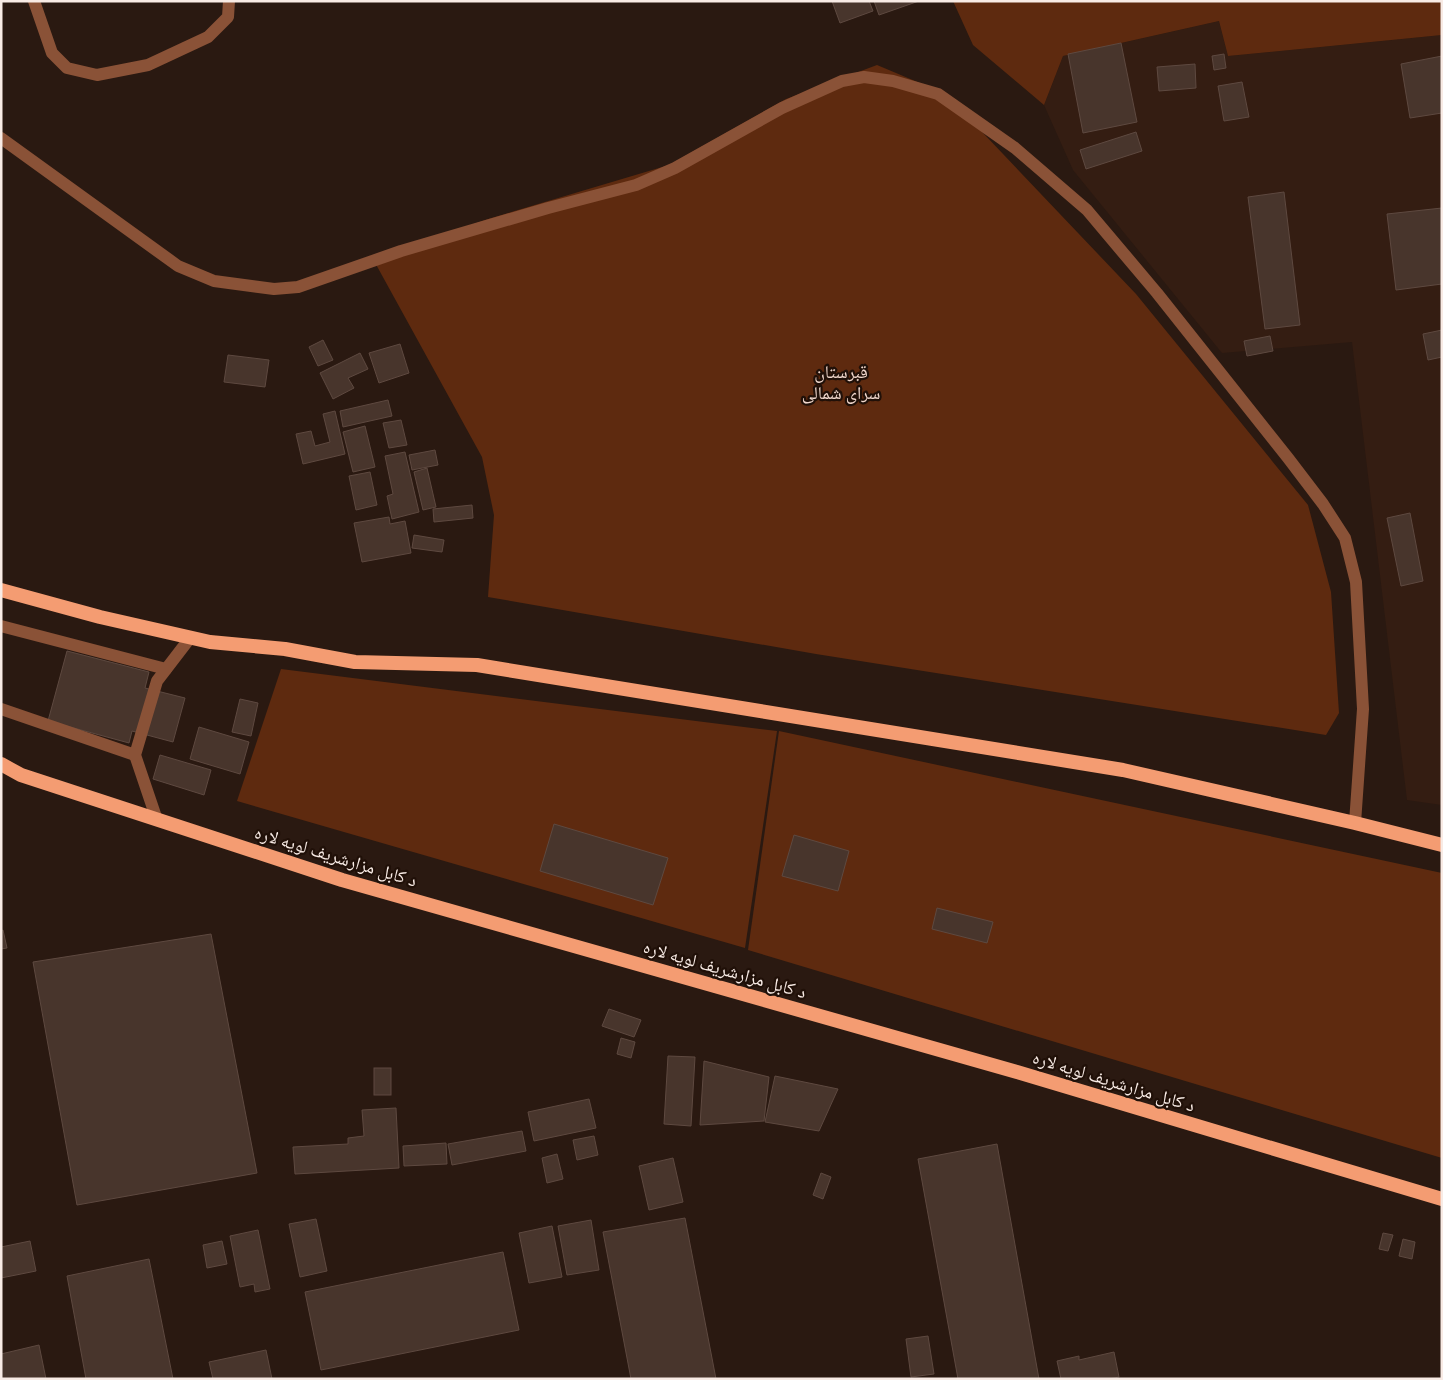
<svg xmlns="http://www.w3.org/2000/svg" width="1443" height="1380" font-family="'Roboto Condensed','Noto Naskh Arabic',sans-serif">
  <style>
    .built { fill: #341d12 }
    .green { fill: #5e2a0f }
    .building { fill: #48352c; stroke: #5e4940 }
    .lines { fill: none; stroke-linecap: round; stroke-linejoin: round }
    .service { stroke: #8a5237; stroke-width: 12 }
    .minor { stroke: #8a5237; stroke-width: 12 }
    .trunk { stroke: #f49c72; stroke-width: 14 }
    .labels { text-anchor: middle; dominant-baseline: central; stroke-width: 4.5; stroke-linejoin: round; paint-order: stroke }
    .park-label { font-size: 18px; fill: #f1d8cd; stroke: #201008 }
    .street-label { font-size: 18px; fill: #f8ebe5; stroke: #201008 }
  </style>
  <rect width="100%" height="100%" fill="#2a1911"/>
  <!-- built -->
  <polygon class="built" points="1219,21 1228,56 1442,35 1442,805 1407,800 1352,342 1222,353 1073,170 1044,105 1063,56"/>
  <!-- green -->
  <g class="green">
    <polygon points="953,1 1442,1 1442,35 1228,56 1219,21 1063,56 1044,105 973,45"/>
    <polygon points="877,65 946,94 1136,294 1308,505 1331,592 1339,713 1326,735 816,654 488,597 494,515 482,457 373,259 488,219 669,165 786,99"/>
    <polygon points="281,669 777,731 745,948 237,801"/>
    <polygon points="779,731 1442,873 1442,1158 748,950"/>
  </g>
  <!-- building -->
  <g class="building">
    <polygon points="832,1 869,1 873,11 840,23"/>
    <polygon points="874,1 919,1 879,15"/>
    <polygon points="1121,43 1137,122 1083,133 1068,54"/>
    <polygon points="1224,54 1226,68 1214,70 1212,56"/>
    <polygon points="1442,56 1442,113 1410,118 1401,64"/>
    <polygon points="1195,64 1196,88 1159,91 1157,67"/>
    <polygon points="1242,82 1249,117 1224,121 1218,86"/>
    <polygon points="1136,132 1142,151 1086,169 1080,150"/>
    <polygon points="1284,192 1300,325 1265,329 1248,197"/>
    <polygon points="1442,208 1442,284 1396,290 1387,214"/>
    <polygon points="1442,330 1442,357 1428,360 1423,334"/>
    <polygon points="1270,336 1273,351 1247,356 1244,341"/>
    <polygon points="323,340 333,360 318,366 309,347"/>
    <polygon points="400,344 409,373 379,383 369,353"/>
    <polygon points="360,353 368,369 348,378 354,388 333,399 320,373"/>
    <polygon points="228,355 269,360 265,387 224,382"/>
    <polygon points="388,400 392,416 343,427 340,411"/>
    <polygon points="335,411 345,454 303,464 296,434 311,431 315,446 330,442 323,414"/>
    <polygon points="401,420 407,445 389,448 383,423"/>
    <polygon points="365,426 375,467 353,472 343,432"/>
    <polygon points="435,450 438,465 412,470 409,455"/>
    <polygon points="405,452 419,512 392,519 387,496 393,494 385,456"/>
    <polygon points="427,468 436,507 423,510 414,472"/>
    <polygon points="370,472 377,505 356,510 349,476"/>
    <polygon points="472,505 473,518 434,522 433,509"/>
    <polygon points="1410,513 1423,581 1401,586 1387,518"/>
    <polygon points="389,517 390,524 405,521 411,553 362,562 354,523"/>
    <polygon points="414,535 444,540 442,552 412,548"/>
    <polygon points="67,651 149,672 145,688 185,698 173,742 132,731 129,743 48,721"/>
    <polygon points="240,699 258,703 251,736 232,732"/>
    <polygon points="199,727 249,742 240,774 190,759"/>
    <polygon points="160,755 211,770 204,795 153,779"/>
    <polygon points="554,824 668,858 653,905 540,871"/>
    <polygon points="794,835 849,851 838,891 782,876"/>
    <polygon points="937,908 993,922 987,943 932,929"/>
    <polygon points="3,930 7,948 1,949 1,931"/>
    <polygon points="211,934 257,1173 77,1205 33,962"/>
    <polygon points="609,1009 641,1020 634,1037 602,1026"/>
    <polygon points="621,1038 635,1042 631,1058 617,1054"/>
    <polygon points="668,1056 695,1057 691,1126 664,1124"/>
    <polygon points="704,1061 769,1077 764,1121 700,1125"/>
    <rect x="374" y="1068" width="17" height="27"/>
    <polygon points="775,1076 838,1089 819,1131 765,1122"/>
    <polygon points="589,1099 596,1128 534,1141 528,1112"/>
    <polygon points="396,1108 399,1168 295,1174 293,1147 348,1144 348,1138 364,1136 362,1110"/>
    <polygon points="522,1131 526,1151 452,1165 448,1144"/>
    <polygon points="594,1136 598,1155 577,1160 573,1140"/>
    <polygon points="446,1143 447,1164 404,1166 403,1146"/>
    <polygon points="997,1144 1039,1379 958,1379 918,1159"/>
    <polygon points="557,1154 563,1179 547,1183 542,1158"/>
    <polygon points="673,1158 683,1202 649,1210 639,1166"/>
    <polygon points="821,1173 831,1177 823,1199 813,1195"/>
    <polygon points="685,1218 716,1379 631,1379 603,1232"/>
    <polygon points="316,1219 327,1271 300,1277 289,1224"/>
    <polygon points="591,1220 599,1270 567,1275 558,1226"/>
    <polygon points="552,1226 562,1277 529,1283 519,1233"/>
    <polygon points="258,1230 270,1289 255,1292 254,1284 240,1287 230,1236"/>
    <polygon points="1383,1233 1393,1235 1388,1251 1379,1249"/>
    <polygon points="1403,1239 1415,1242 1412,1259 1399,1256"/>
    <polygon points="30,1241 36,1271 1,1278 1,1247"/>
    <polygon points="222,1241 227,1264 207,1268 203,1245"/>
    <polygon points="503,1252 519,1330 321,1370 305,1292"/>
    <polygon points="149,1259 173,1379 86,1379 67,1276"/>
    <polygon points="928,1336 934,1374 911,1377 906,1339"/>
    <polygon points="39,1345 46,1379 1,1379 1,1354"/>
    <polygon points="266,1350 272,1379 213,1379 209,1362"/>
    <polygon points="1114,1352 1119,1377 1109,1379 1061,1379 1057,1361 1079,1356 1079,1360"/>
  </g>
  <g class="lines">
    <!-- service -->
    <g class="service">
      <polyline points="34,1 52,53 67,68 97,75 148,65 208,37 228,17 229,1"/>
      <polyline points="1,626 166,669"/>
      <polyline points="1,709 135,755"/>
      <polyline points="157,820 135,755 157,681 190,638"/>
    </g>
    <!-- minor -->
    <polyline class="minor" points="1,138 178,266 214,281 274,289 298,287 401,251 548,208 636,185 675,168 782,108 842,81 864,77 893,81 938,94 1015,148 1087,210 1157,293 1288,458 1323,504 1345,538 1356,582 1363,709 1355,823"/>
    <!-- trunk -->
    <g class="trunk">
      <polyline points="1,590 100,617 210,642 285,649 355,662 477,665 1123,770 1355,823 1442,845"/>
      <polyline points="1,764 21,775 342,880 1017,1072 1442,1199"/>
    </g>
  </g>
  <g class="labels">
    <!-- park labels -->
    <g class="park-label">
      <text x="841" y="371">قبرستان<tspan x="841" dy="21">سرای شمالی</tspan></text>
    </g>
    <!-- street labels -->
    <g class="street-label">
      <text transform="translate(336 856) rotate(17)">د کابل مزارشریف لویه لاره</text>
      <text transform="translate(725 969) rotate(16)">د کابل مزارشریف لویه لاره</text>
      <text transform="translate(1114 1081) rotate(17)">د کابل مزارشریف لویه لاره</text>
    </g>
  </g>
  <!-- border -->
  <rect width="1443" height="1380" fill="none" stroke="#f8ebe5" stroke-width="5"/>
</svg>
